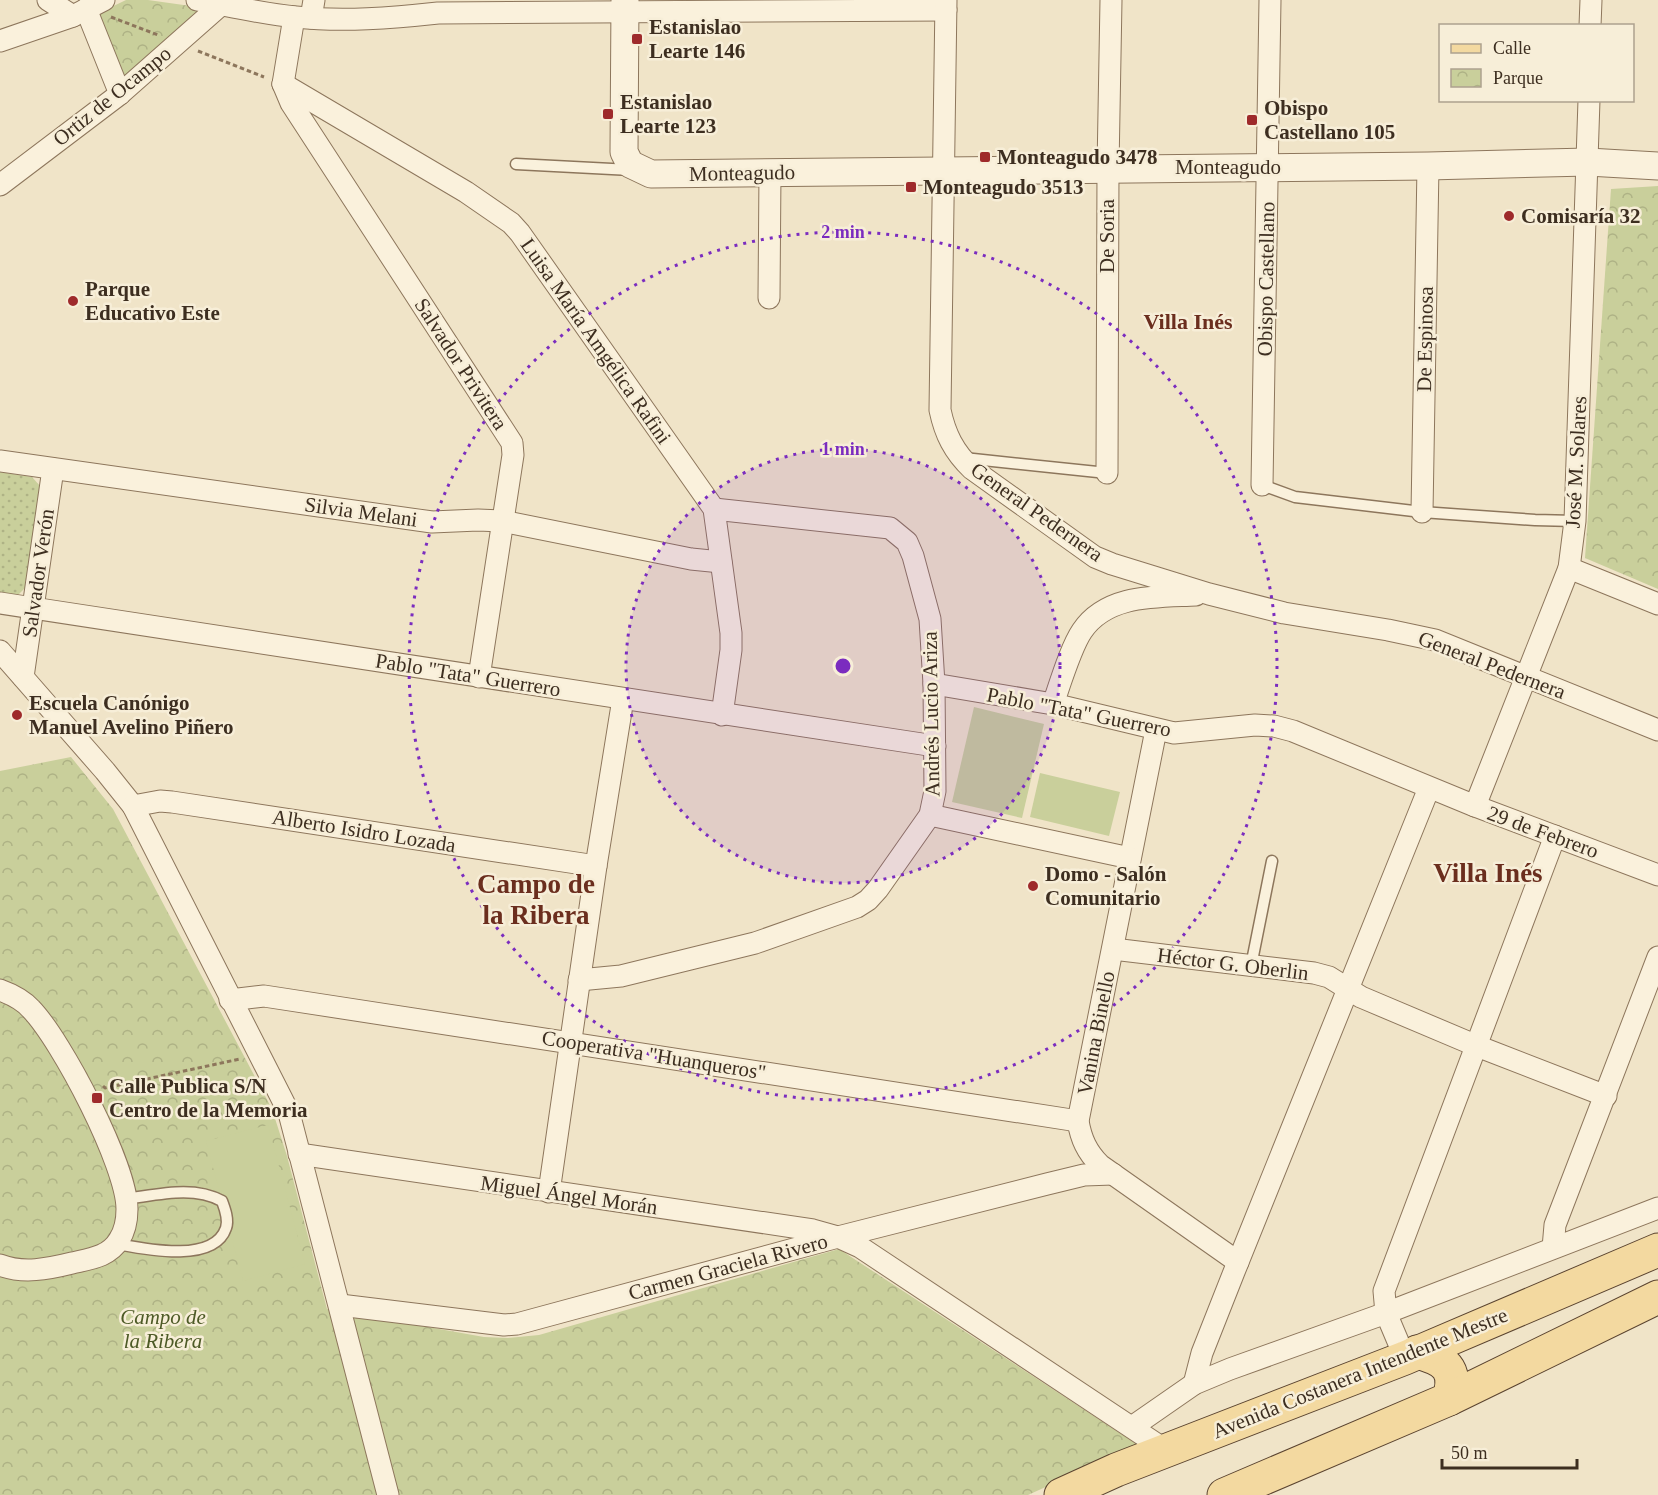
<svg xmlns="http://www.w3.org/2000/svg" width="1658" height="1495" font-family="Georgia,serif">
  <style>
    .grass { fill: url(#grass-dots) }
    .park { fill: url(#park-crowns) }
    .pitch { fill: #c9cf9b }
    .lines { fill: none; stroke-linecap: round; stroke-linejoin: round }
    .service-casing { stroke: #8d765c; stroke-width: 13 }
    .minor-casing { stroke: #8d765c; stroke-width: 23 }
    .tertiary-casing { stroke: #8d765c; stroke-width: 29 }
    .primary-casing { stroke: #5b4430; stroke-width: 35 }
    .path { stroke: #8d765c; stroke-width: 3; stroke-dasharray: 4.5 3; stroke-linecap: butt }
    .service { stroke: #faf1dc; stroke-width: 10 }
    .minor { stroke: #faf1dc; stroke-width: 21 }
    .tertiary { stroke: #faf1dc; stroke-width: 27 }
    .primary { stroke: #f3d9a0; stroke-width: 33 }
    .ring { fill: none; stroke: #7b2cbf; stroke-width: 3; stroke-dasharray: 3 6 }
    .poi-dot { fill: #9e2a2b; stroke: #f7eed8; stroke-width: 2 }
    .labels { text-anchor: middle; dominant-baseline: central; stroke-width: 5; stroke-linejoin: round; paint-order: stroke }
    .poi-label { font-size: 21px; font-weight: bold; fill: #3d2e20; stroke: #f7eed8; text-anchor: start }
    .street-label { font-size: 21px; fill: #3d2e20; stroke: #f7eed8 }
    .park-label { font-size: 21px; font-style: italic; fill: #4d5a26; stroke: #f7eed8 }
    .neighbourhood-label { font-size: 22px; font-weight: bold; fill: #6b2e1e; stroke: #f7eed8 }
    .district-label { font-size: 27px; font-weight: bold; fill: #6b2e1e; stroke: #f7eed8 }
    .centre { fill: #7b2cbf; stroke: #f7eed8; stroke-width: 3 }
    .ring-label { font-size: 18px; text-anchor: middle; font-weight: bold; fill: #7b2cbf; stroke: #f7eed8; stroke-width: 5; stroke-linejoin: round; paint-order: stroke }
  </style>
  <defs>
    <pattern id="grass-dots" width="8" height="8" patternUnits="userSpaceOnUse" patternTransform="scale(1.5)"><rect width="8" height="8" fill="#c9cf9b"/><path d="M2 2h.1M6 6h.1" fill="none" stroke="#aeb285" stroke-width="1.8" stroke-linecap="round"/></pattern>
    <pattern id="park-crowns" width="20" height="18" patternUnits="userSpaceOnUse" patternTransform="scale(1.5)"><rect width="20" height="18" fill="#c9cf9b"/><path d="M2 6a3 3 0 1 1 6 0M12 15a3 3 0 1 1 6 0" fill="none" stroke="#aeb285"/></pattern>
  </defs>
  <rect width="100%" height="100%" fill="#f0e4c8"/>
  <!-- grass -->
  <polygon class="grass" points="0,472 32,477 40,486 25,588 16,597 0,595"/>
  <!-- park -->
  <g class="park">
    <polygon points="126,0 148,0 212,9 122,86 99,13"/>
    <polygon points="1658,186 1658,589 1585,558 1611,189"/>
    <polygon points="71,757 113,809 272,1109 287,1156 327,1309 484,1337 508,1338 539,1335 839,1249 1138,1445 1028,1495 0,1495 0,771"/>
  </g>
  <!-- pitch -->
  <g class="pitch">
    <polygon points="974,707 1044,724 1022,818 952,802"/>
    <polygon points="1040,773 1120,792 1109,836 1030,817"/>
    <polygon points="268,1125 305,1264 243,1281 206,1141"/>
  </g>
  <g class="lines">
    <defs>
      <g id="service">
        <polyline points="516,164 631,170"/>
        <polyline points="964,458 1107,473"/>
        <polyline points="1262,485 1295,497 1422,512 1535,520 1575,521"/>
        <polyline points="1251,966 1272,861"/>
        <path d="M 117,1244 C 144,1249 214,1264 226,1228 C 229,1220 225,1209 222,1201 C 193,1185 157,1195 125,1199"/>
      </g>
      <g id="minor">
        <polyline points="48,0 73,16"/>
        <path d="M 197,0 C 230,6 263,14 296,17 C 343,22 392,18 438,13 L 946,10"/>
        <path d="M 946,0 L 940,410 C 945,434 954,452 972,469 L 1095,557 L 1112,564 L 1209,594 L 1284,613 L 1388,630 L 1435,640 L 1658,730"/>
        <polyline points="86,9 120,94"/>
        <polyline points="311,18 314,0"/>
        <polyline points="1590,26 1591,0"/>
        <polyline points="0,41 73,16 104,0"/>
        <polyline points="283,84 466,192 511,223 520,233 714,509 731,633 731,650 722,715"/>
        <polyline points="283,84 291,103 512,443 513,455 479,677"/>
        <polyline points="283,84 294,17"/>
        <polyline points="0,185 120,94 222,4"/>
        <polyline points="769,298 770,172"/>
        <polyline points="0,461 432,522 478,520 502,521 691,559 721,562"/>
        <polyline points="1107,473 1108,168 1111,0"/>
        <polyline points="1262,485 1270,0"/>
        <polyline points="1422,512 1428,166"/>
        <polyline points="1569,568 1658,604"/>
        <polyline points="0,603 935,746"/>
        <polyline points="0,651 105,771 133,806 281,1097 289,1113 388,1495"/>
        <polyline points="23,677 53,469"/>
        <polyline points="934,684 1053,704 1174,733 1255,725 1274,726 1293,731 1475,806 1658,875"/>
        <path d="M 1053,704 C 1060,684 1071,647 1082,631 C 1107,594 1156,597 1196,595"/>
        <path d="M 1156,730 L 1078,1121 C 1081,1139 1087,1152 1100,1165 L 1238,1262"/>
        <polyline points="133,806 160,801 172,802 596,866"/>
        <polyline points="1475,806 1569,568 1575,521 1589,100"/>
        <polyline points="930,815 1130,858"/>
        <polyline points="1113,949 1314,973 1329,977 1361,997 1477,1046 1606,1096"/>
        <polyline points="579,980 621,976 755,943 857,907 868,900 878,889 930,815 935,791 934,684 930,619 913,556 907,542 890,528 714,509"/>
        <path d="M 0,990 C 11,994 24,1001 31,1009 C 62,1041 127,1166 127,1209 C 127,1220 125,1231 119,1240 C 109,1257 89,1259 72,1263 C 48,1269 23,1274 0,1265"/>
        <polyline points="230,1000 264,996 1078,1121"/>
        <polyline points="299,1154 813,1230 838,1237 860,1247 1167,1451"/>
        <polyline points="549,1192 596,866 623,699"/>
        <polyline points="1553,1248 1555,1225 1658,957"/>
        <polyline points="340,1305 504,1325 517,1324 838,1237 1047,1184 1084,1175 1113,1174"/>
        <polyline points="1405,1358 1386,1313 1384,1291 1555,836"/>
        <polyline points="1194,1384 1202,1353 1234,1272 1429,788"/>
        <polyline points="1132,1427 1194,1384 1230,1369 1386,1313 1658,1208"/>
      </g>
      <polyline id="tertiary" points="625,0 624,152 630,164 651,174 1428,166 1588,162 1658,166"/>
      <g id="primary">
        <path d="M 1417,1352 C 1445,1360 1458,1368 1449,1399"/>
        <polyline points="1061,1495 1116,1470 1405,1358 1658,1250"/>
        <polyline points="1224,1495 1449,1399 1658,1297"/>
      </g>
    </defs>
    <!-- service casing -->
    <use href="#service" class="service-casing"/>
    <!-- minor casing -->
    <use href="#minor" class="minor-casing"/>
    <!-- tertiary casing -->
    <use href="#tertiary" class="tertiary-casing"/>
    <!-- primary casing -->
    <use href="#primary" class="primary-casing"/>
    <!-- path -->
    <g class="path">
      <polyline points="111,17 158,35"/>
      <polyline points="198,51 264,77"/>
      <polyline points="103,1086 105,1088 240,1059"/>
    </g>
    <!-- service -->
    <use href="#service" class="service"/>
    <!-- minor -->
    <use href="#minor" class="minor"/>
    <!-- tertiary -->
    <use href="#tertiary" class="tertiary"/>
    <!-- primary -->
    <use href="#primary" class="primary"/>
  </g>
  <!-- distance rings -->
  <circle cx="843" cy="666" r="217" fill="#7b2cbf" fill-opacity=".12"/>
  <g class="ring">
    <circle cx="843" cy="666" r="217"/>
    <circle cx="843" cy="666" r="434"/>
  </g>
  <!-- markers -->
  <g class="poi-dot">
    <rect x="631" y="33" width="12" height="12" rx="3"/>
    <rect x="602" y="108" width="12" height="12" rx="3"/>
    <rect x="1246" y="114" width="12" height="12" rx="3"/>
    <rect x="979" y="151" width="12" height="12" rx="3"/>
    <rect x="905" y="181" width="12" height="12" rx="3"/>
    <circle cx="1509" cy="216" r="6"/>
    <circle cx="73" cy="301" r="6"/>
    <circle cx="17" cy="715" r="6"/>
    <circle cx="1033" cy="886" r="6"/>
    <rect x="91" y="1092" width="12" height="12" rx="3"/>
  </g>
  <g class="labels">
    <!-- poi labels -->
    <g class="poi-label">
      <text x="649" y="27">Estanislao<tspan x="649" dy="24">Learte 146</tspan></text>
      <text x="620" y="102">Estanislao<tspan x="620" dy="24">Learte 123</tspan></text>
      <text x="1264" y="108">Obispo<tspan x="1264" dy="24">Castellano 105</tspan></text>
      <text x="997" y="157">Monteagudo 3478</text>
      <text x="923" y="187">Monteagudo 3513</text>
      <text x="1521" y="216">Comisaría 32</text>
      <text x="85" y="289">Parque<tspan x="85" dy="24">Educativo Este</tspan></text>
      <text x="29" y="703">Escuela Canónigo<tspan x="29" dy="24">Manuel Avelino Piñero</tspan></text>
      <text x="1045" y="874">Domo - Salón<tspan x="1045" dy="24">Comunitario</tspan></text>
      <text x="109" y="1086">Calle Publica S/N<tspan x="109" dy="24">Centro de la Memoria</tspan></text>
    </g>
    <!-- street labels -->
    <g class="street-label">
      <text transform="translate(112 96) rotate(-39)">Ortiz de Ocampo</text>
      <text x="1228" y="167">Monteagudo</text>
      <text transform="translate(742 173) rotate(-1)">Monteagudo</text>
      <text transform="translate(1107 236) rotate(-90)">De Soria</text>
      <text transform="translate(1266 279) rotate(-89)">Obispo Castellano</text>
      <text transform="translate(1425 339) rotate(-89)">De Espinosa</text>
      <text transform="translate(596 341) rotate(55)">Luisa María Amgélica Rafini</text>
      <text transform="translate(461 364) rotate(57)">Salvador Privitera</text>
      <text transform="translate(1576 462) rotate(-87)">José M. Solares</text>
      <text transform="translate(361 512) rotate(8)">Silvia Melani</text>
      <text transform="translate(1037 512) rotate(35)">General Pedernera</text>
      <text transform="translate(38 573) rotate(-82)">Salvador Verón</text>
      <text transform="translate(1492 665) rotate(21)">General Pedernera</text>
      <text transform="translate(468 675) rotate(9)">Pablo "Tata" Guerrero</text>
      <text transform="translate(1079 712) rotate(11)">Pablo "Tata" Guerrero</text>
      <text transform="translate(931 714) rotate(-91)">Andrés Lucio Ariza</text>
      <text transform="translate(364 831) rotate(9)">Alberto Isidro Lozada</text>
      <text transform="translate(1543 832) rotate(20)">29 de Febrero</text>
      <text transform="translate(1233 964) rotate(7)">Héctor G. Oberlin</text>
      <text transform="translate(1096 1033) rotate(-79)">Vanina Binello</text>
      <text transform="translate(654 1055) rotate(9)">Cooperativa "Huanqueros"</text>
      <text transform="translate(569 1195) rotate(8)">Miguel Ángel Morán</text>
      <text transform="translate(728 1267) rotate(-15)">Carmen Graciela Rivero</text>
      <text transform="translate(1360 1373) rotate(-22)">Avenida Costanera Intendente Mestre</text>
    </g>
    <!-- park labels -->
    <g class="park-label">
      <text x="163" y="1317">Campo de<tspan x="163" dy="24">la Ribera</tspan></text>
    </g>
    <!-- neighbourhood labels -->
    <g class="neighbourhood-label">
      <text x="1188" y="321">Villa Inés</text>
    </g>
    <!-- district labels -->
    <g class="district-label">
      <text x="1488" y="873">Villa Inés</text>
      <text x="536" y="884">Campo de<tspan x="536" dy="31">la Ribera</tspan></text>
    </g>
  </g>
  <circle cx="843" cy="666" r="9" class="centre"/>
  <g class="ring-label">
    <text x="843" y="238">2 min</text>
    <text x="843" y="455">1 min</text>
  </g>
  <!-- legend -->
  <rect x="1439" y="24" width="195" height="78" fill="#f7eed8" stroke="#ada18e" stroke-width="1.5"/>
  <rect x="1451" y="44" width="30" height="9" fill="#f3d9a0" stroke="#ada18e" stroke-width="1.5"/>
  <text x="1493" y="54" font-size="18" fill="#3d2e20">Calle</text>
  <rect x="1451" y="69" width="30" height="18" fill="url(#park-crowns)" stroke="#ada18e" stroke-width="1.5"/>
  <text x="1493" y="84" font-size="18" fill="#3d2e20">Parque</text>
  <!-- scale -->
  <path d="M1442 1459v9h135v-9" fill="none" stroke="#3d2e20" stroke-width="3"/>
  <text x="1451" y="1459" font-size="18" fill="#3d2e20" stroke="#f7eed8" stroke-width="4.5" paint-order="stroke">50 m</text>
</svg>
